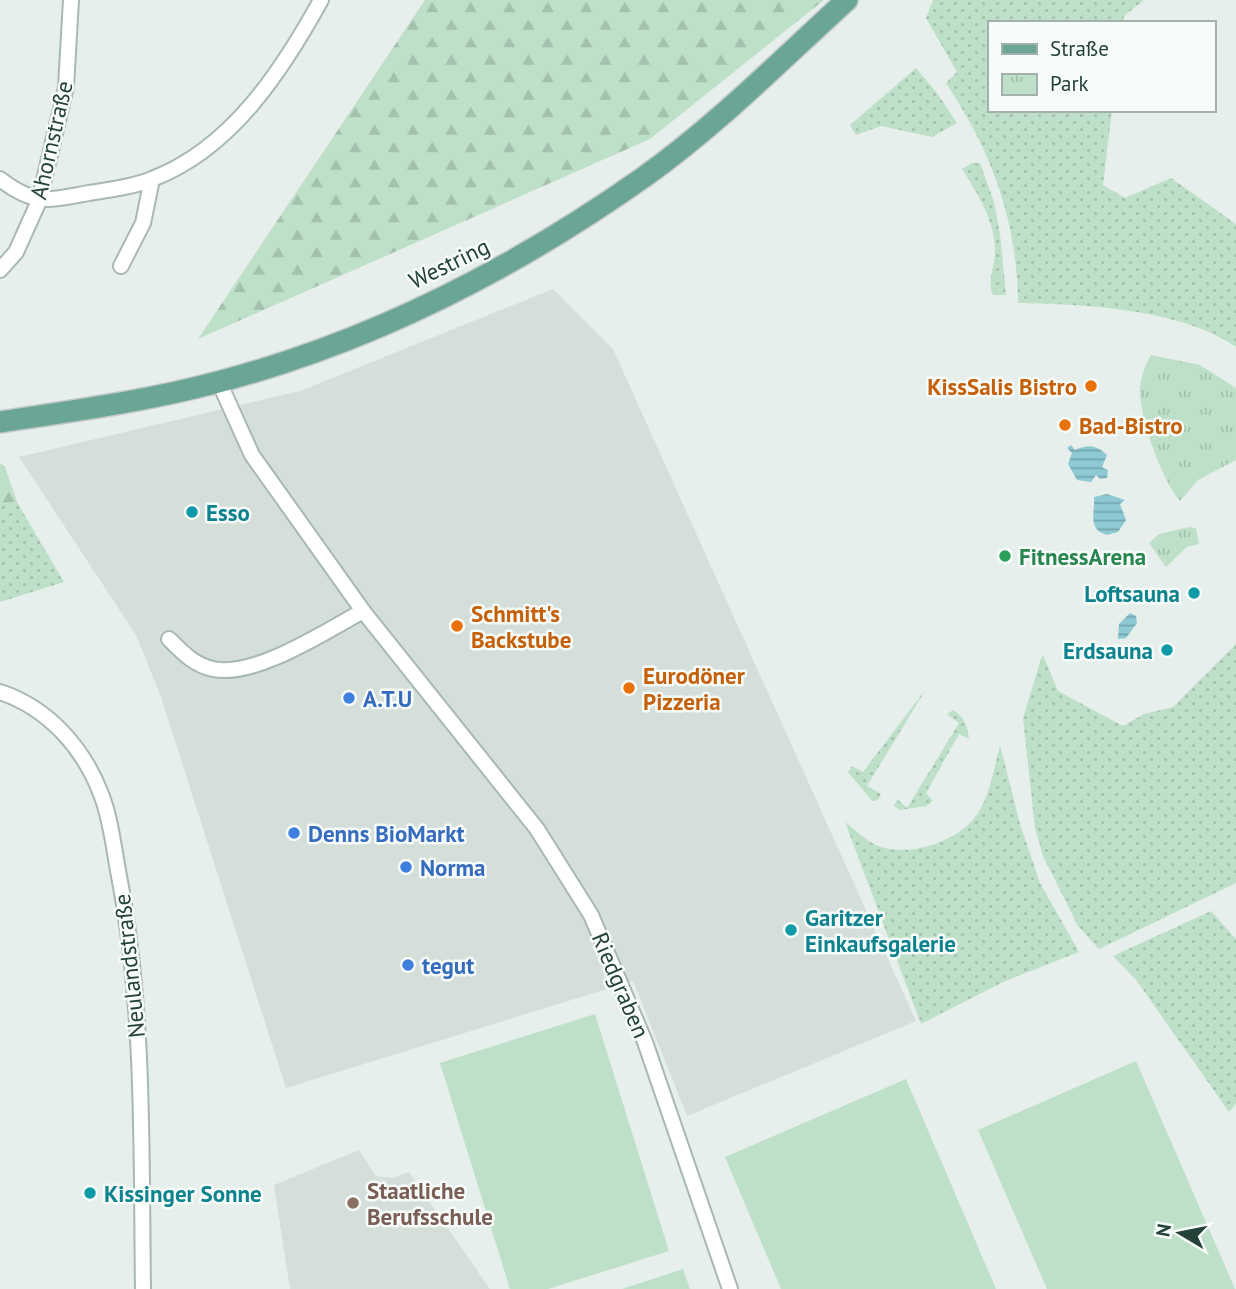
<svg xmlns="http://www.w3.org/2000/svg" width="1236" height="1289" font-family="'PT Sans',sans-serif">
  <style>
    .built { fill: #d4dfda }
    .grass { fill: url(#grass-dots) }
    .forest { fill: url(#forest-firs) }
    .park { fill: url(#park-tufts) }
    .pitch { fill: #bfe0c8 }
    .water { fill: url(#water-rules) }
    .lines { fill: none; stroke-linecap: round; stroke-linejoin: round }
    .minor-casing { stroke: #a8b8b2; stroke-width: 18 }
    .primary-casing { stroke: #c2cac8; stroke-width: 24 }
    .minor { stroke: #fff; stroke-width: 14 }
    .primary { stroke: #6aa596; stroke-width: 21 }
    .food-dot { fill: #e8710a; stroke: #f7fbf9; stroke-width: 2.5 }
    .culture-dot { fill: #0f9aa8; stroke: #f7fbf9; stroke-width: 2.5 }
    .leisure-dot { fill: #2e9e5b; stroke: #f7fbf9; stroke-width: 2.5 }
    .shop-dot { fill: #3f7fe0; stroke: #f7fbf9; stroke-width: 2.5 }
    .education-dot { fill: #8d6e63; stroke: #f7fbf9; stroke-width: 2.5 }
    .labels { text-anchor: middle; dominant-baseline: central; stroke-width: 5; stroke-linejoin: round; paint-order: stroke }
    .street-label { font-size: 23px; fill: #24423a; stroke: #f7fbf9 }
    .food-label { font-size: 23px; font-weight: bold; fill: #c56008; stroke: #f7fbf9; text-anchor: start }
    .culture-label { font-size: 23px; font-weight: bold; fill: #0d838f; stroke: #f7fbf9; text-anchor: start }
    .leisure-label { font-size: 23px; font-weight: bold; fill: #27864d; stroke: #f7fbf9; text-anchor: start }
    .shop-label { font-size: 23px; font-weight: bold; fill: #366cbe; stroke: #f7fbf9; text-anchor: start }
    .education-label { font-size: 23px; font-weight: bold; fill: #785e54; stroke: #f7fbf9; text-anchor: start }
  </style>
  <defs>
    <pattern id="grass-dots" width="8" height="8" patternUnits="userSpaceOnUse" patternTransform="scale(1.75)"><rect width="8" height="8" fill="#bfe0c8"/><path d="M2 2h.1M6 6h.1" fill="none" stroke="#a4c1ad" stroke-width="1.8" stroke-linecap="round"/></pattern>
    <pattern id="forest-firs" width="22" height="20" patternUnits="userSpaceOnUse" patternTransform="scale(1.75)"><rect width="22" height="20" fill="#bfe0c8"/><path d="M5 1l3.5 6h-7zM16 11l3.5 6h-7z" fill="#a4c1ad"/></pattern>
    <pattern id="park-tufts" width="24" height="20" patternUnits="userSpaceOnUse" patternTransform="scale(1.75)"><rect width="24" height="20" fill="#bfe0c8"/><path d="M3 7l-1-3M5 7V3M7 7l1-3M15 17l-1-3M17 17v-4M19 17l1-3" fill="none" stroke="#a4c1ad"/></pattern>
    <pattern id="water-rules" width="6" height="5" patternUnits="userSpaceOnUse" patternTransform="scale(1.75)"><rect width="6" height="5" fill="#8ec9d4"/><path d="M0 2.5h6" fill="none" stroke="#74a5ad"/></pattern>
  </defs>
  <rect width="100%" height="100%" fill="#e6efeb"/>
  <!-- built -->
  <g class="built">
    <polygon points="553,289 613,349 916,1021 687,1116 633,981 286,1088 161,697 136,635 19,457 300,391"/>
    <polygon points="359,1150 376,1176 393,1178 409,1172 490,1289 290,1289 274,1185"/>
  </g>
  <!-- grass -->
  <g class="grass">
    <path d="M 933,0 L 1144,0 L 1124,16 L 1123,23 L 989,23 L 989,110 L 1112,110 L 1103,185 L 1125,198 L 1171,178 L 1236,224 L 1236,347 C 1182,309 1083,304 1018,303 C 1017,219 992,153 946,83 L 957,72 L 926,18 Z"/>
    <polygon points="916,68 937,93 957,123 932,137 881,126 856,135 850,125"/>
    <path d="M 972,163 L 980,163 L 994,202 L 1000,234 L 1006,295 L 993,295 C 987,279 995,267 995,251 C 995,221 978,194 962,169 Z"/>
    <polygon points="17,502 64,582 0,602 0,504"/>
    <polygon points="1236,644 1236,883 1099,949 1078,926 1043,856 1035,828 1023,718 1041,659 1043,655 1058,691 1123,726 1144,714 1173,707"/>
    <polygon points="926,689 867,786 881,794 878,800 872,801 848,772 852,766 863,772"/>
    <path d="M 953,710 C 964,716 968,727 969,739 L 959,734 L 926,793 L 933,801 L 926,806 L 900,810 L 894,806 L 897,799 L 907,808 L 959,723 L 947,714 Z"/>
    <path d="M 1000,745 L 1020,824 L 1040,883 L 1079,952 L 1003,982 L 921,1024 L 845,822 C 854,829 865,840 876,845 C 904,858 951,844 972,821 C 989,802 994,769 1000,745 Z"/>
    <polygon points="1211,911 1236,939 1236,1104 1229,1112 1137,981 1113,956"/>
  </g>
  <!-- forest -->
  <g class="forest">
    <polygon points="425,0 824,0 650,139 198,339"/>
    <polygon points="0,463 5,467 17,502 0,504"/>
  </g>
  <!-- park -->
  <g class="park">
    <path d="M 1151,355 L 1200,365 L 1236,388 L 1236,460 L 1198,480 L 1180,501 C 1162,481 1140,418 1140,392 C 1140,378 1145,366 1151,355 Z"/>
    <polygon points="1189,527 1196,528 1199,544 1187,547 1166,567 1149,543 1159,534"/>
  </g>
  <!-- pitch -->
  <g class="pitch">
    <polygon points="595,1014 669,1251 548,1289 510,1289 440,1063"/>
    <polygon points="1136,1061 1235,1289 1047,1289 978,1130"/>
    <polygon points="906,1079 996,1289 781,1289 725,1157"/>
    <polygon points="683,1269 690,1289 622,1289"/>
  </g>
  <!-- water -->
  <g class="water">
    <path d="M 1071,445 L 1075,450 C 1089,444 1096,445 1107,455 L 1102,467 L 1108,470 L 1107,478 L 1100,479 L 1096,475 L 1091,482 L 1077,480 L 1068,464 L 1072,453 L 1067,448 Z"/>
    <path d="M 1107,494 L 1125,500 L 1120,504 L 1126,520 L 1118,532 L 1107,535 C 1087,529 1095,514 1094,497 Z"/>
    <polygon points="1130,613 1136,616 1137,623 1126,638 1118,639 1119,624"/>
  </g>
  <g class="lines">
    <defs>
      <g id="minor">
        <path d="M 0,179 C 34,206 49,200 89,193 C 109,190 133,187 152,179 C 231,149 282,71 321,0"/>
        <polyline points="121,266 143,223 152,179"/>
        <polyline points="0,270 16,252 39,201 66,87 71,0"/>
        <polyline points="219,382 252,455 363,611 537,829 591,915 645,1042 730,1289"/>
        <path d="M 169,639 C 182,652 194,665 213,669 C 255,678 326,631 363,611"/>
        <path d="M 0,692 C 48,708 83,747 101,794 C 111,819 114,850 119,876 C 145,1012 141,1152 143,1289"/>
      </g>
      <path id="primary" d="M 0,422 C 73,411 147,401 218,382 C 371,342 515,268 644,177 C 717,125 781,60 847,0"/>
    </defs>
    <!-- minor casing -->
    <use href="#minor" class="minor-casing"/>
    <!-- primary casing -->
    <use href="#primary" class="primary-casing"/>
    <!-- minor -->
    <use href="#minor" class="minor"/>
    <!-- primary -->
    <use href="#primary" class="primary"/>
  </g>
  <!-- markers -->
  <g class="food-dot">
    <circle cx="1091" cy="386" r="7"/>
    <circle cx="1065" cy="425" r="7"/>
    <circle cx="457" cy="626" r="7"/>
    <circle cx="629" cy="688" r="7"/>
  </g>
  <g class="culture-dot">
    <circle cx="192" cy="512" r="7"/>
    <circle cx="1194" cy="593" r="7"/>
    <circle cx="1167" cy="650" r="7"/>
    <circle cx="791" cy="930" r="7"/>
    <circle cx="90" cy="1193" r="7"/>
  </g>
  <circle class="leisure-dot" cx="1005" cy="556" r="7"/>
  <g class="shop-dot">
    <circle cx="349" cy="698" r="7"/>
    <circle cx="294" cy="833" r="7"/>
    <circle cx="406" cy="867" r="7"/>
    <circle cx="408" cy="965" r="7"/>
  </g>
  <circle class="education-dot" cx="353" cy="1203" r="7"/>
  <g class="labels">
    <!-- street labels -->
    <g class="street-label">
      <text transform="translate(51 140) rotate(-77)">Ahornstraße</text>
      <text transform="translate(449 263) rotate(-26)">Westring</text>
      <text transform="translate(129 966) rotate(-96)">Neulandstraße</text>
      <text transform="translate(621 985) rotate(67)">Riedgraben</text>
    </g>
    <!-- food labels -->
    <g class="food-label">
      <text x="1077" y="386" text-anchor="end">KissSalis Bistro</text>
      <text x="1079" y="425">Bad-Bistro</text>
      <text x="471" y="613">Schmitt's<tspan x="471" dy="26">Backstube</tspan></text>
      <text x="643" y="675">Eurodöner<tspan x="643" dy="26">Pizzeria</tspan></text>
    </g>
    <!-- culture labels -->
    <g class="culture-label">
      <text x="206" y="512">Esso</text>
      <text x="1180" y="593" text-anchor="end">Loftsauna</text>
      <text x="1153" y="650" text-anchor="end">Erdsauna</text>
      <text x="805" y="917">Garitzer<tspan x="805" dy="26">Einkaufsgalerie</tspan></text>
      <text x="104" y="1193">Kissinger Sonne</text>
    </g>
    <!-- leisure labels -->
    <g class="leisure-label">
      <text x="1019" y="556">FitnessArena</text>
    </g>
    <!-- shop labels -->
    <g class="shop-label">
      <text x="363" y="698">A.T.U</text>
      <text x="308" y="833">Denns BioMarkt</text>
      <text x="420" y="867">Norma</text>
      <text x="422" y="965">tegut</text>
    </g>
    <!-- education labels -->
    <g class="education-label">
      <text x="367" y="1190">Staatliche<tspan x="367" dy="26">Berufsschule</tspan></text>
    </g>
  </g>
  <!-- legend -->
  <rect x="988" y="21" width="228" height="91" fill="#f7fbf9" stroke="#a3b1ad" stroke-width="2"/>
  <rect x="1002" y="44" width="35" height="10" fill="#6aa596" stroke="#a3b1ad" stroke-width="2"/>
  <text x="1050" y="56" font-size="21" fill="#24423a">Straße</text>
  <rect x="1002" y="74" width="35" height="21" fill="url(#park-tufts)" stroke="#a3b1ad" stroke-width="2"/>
  <text x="1050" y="91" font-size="21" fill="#24423a">Park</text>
  <!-- north arrow -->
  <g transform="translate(1180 1233) rotate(280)" stroke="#f7fbf9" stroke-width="5" paint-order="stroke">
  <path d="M0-5L12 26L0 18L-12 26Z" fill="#24423a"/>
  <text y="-10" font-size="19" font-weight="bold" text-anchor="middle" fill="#24423a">N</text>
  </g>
</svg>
